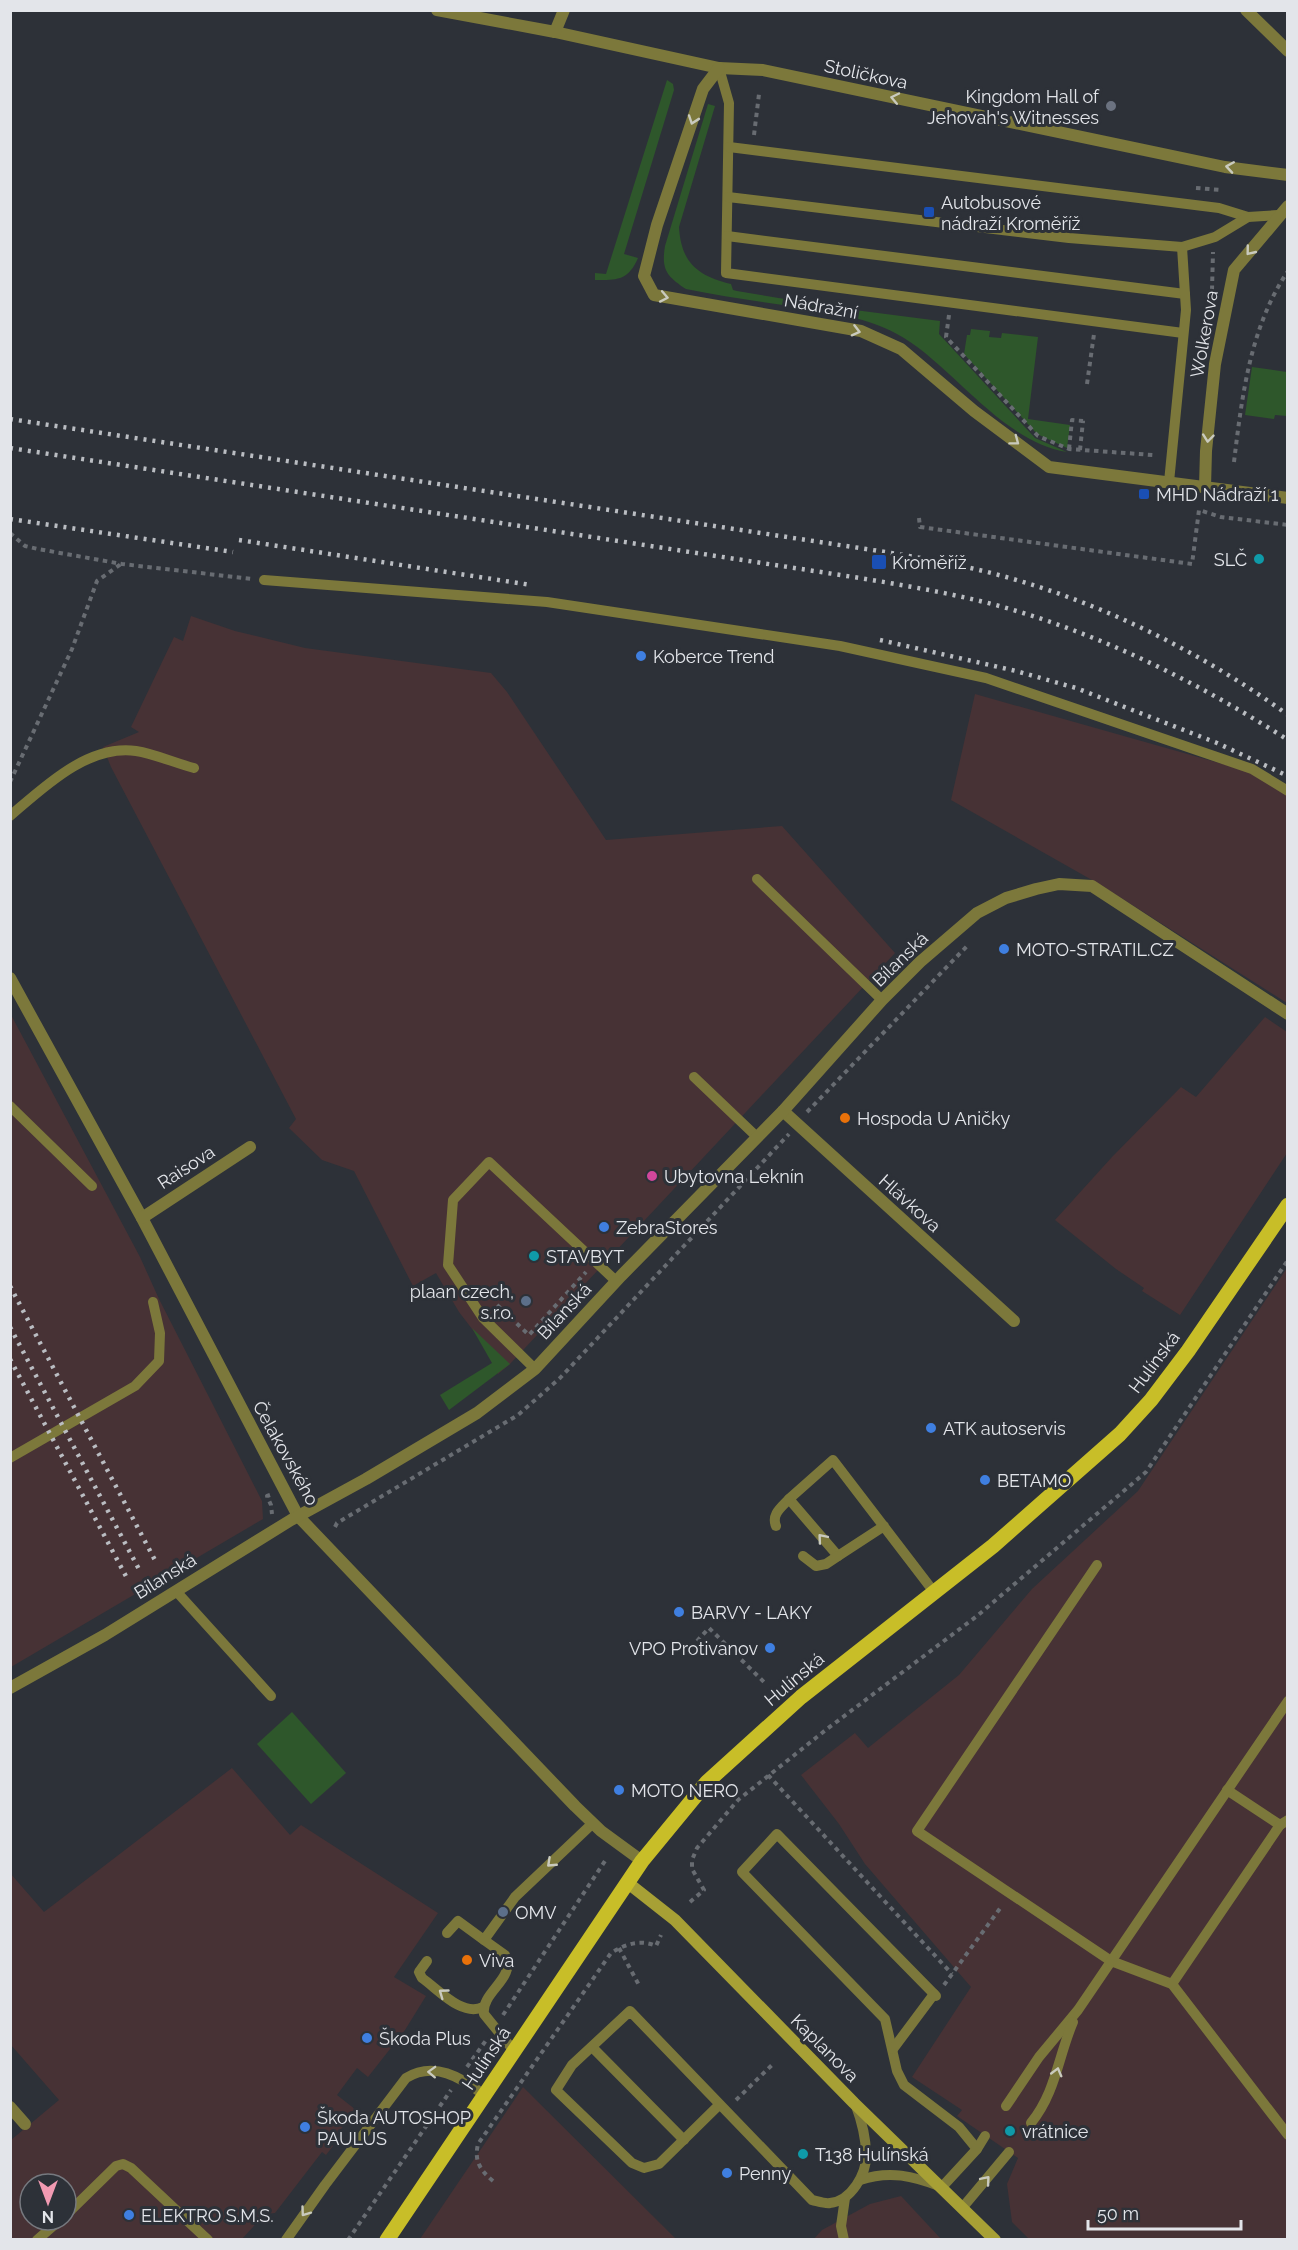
<svg xmlns="http://www.w3.org/2000/svg" width="1298" height="2250" font-family="Raleway,sans-serif">
  <style>
    .industrial { fill: #473235; fill-rule: evenodd }
    .green { fill: #2e572b }
    .lines { fill: none; stroke-linecap: round; stroke-linejoin: round }
    .path { stroke: #686c72; stroke-width: 4; stroke-dasharray: 4.5 4.5; stroke-linecap: butt }
    .service { stroke: #7c783b; stroke-width: 10 }
    .minor { stroke: #7c783b; stroke-width: 12 }
    .secondary { stroke: #a7a035; stroke-width: 12 }
    .primary { stroke: #c8be28; stroke-width: 15 }
    .rail { stroke: #babdc2; stroke-width: 4.5; stroke-dasharray: 3 6; stroke-linecap: butt }
    .oneway { stroke: #c9cabe }
    .worship-dot { fill: #6b7280; stroke: #2d3138; stroke-width: 2 }
    .transit-dot { fill: #1a4fb4; stroke: #2d3138; stroke-width: 2 }
    .culture-dot { fill: #0f9aa8; stroke: #2d3138; stroke-width: 2 }
    .shop-dot { fill: #3f7fe0; stroke: #2d3138; stroke-width: 2 }
    .food-dot { fill: #e8710a; stroke: #2d3138; stroke-width: 2 }
    .hotel-dot { fill: #d1479c; stroke: #2d3138; stroke-width: 2 }
    .service-dot { fill: #5c6f8a; stroke: #2d3138; stroke-width: 2 }
    .labels { text-anchor: middle; dominant-baseline: central; stroke-width: 6; stroke-linejoin: round; paint-order: stroke }
    .street-label { font-size: 18px; fill: #e3e5ea; stroke: #2d3138 }
    .poi-label { font-size: 18px; fill: #e3e5ea; stroke: #2d3138; text-anchor: start }
  </style>
  <rect width="100%" height="100%" fill="#2d3138"/>
  <!-- industrial -->
  <g class="industrial">
    <polygon points="191,616 235,631 305,648 491,673 507,692 606,840 782,826 895,953 510,1364 498,1374 479,1338 459,1312 436,1273 413,1286 354,1171 322,1160 289,1128 296,1119 111,767 103,747 139,732 131,727 174,637 183,641"/>
    <polygon points="975,694 1244,770 1287,792 1287,1003 1099,884 951,800"/>
    <polygon points="10,1013 140,1257 159,1299 262,1501 263,1519 11,1667"/>
    <polygon points="1265,1017 1287,1032 1287,1153 1180,1315 1142,1291 1144,1288 1116,1269 1055,1220 1112,1157 1181,1087 1196,1097"/>
    <polygon points="1287,1268 1287,2239 1029,2239 1012,2222 1007,2184 1018,2158 957,2116 962,2110 912,2077 971,1987 865,1864 839,1824 801,1775 855,1733 868,1748 959,1675 1032,1589 1138,1491"/>
    <path d="M 232,1768 L 290,1835 L 301,1825 L 438,1913 L 394,1977 L 426,1996 L 405,2030 L 368,2077 L 357,2068 L 337,2095 L 356,2110 L 330,2143 L 333,2146 L 326,2155 L 322,2152 L 275,2213 L 265,2214 L 242,2239 L 11,2239 L 11,2140 L 59,2100 L 11,2045 L 10,1873 L 44,1912 ZM 30,2184 L 66,2184 L 66,2220 L 30,2220 Z"/>
    <polygon points="523,2087 676,2239 420,2239"/>
    <polygon points="901,2196 941,2239 813,2240 822,2230 870,2204"/>
  </g>
  <!-- green -->
  <g class="green">
    <path d="M 667,80 L 673,84 L 674,90 L 624,254 L 638,258 C 628,281 617,280 595,280 L 595,273 L 606,274 Z"/>
    <path d="M 708,104 L 715,106 L 679,227 C 681,262 697,276 731,284 L 733,290 L 737,291 L 839,308 L 940,321 L 939,334 L 1035,438 L 1067,452 C 1002,441 957,371 904,338 C 870,317 829,312 790,306 C 755,301 721,296 686,289 C 667,276 661,270 665,246 Z"/>
    <polygon points="971,329 990,331 989,337 1001,338 1002,333 1038,337 1028,419 1070,425 1067,448 1037,434 964,354 967,335 970,335"/>
    <polygon points="1252,367 1287,372 1287,416 1275,415 1274,419 1245,415"/>
    <polygon points="472,1328 510,1364 449,1410 440,1395 492,1363"/>
    <polygon points="292,1712 346,1773 311,1804 257,1744"/>
  </g>
  <g class="lines">
    <!-- path -->
    <g class="path">
      <polyline points="754,135 759,94"/>
      <polyline points="1196,188 1221,190"/>
      <polyline points="1212,290 1213,252"/>
      <polyline points="949,315 946,337 1038,436 1069,449 1153,455"/>
      <polyline points="1087,384 1094,334"/>
      <polyline points="1069,449 1072,420 1083,421 1083,418"/>
      <polyline points="1080,450 1083,421"/>
      <path d="M 1234,462 C 1242,396 1250,327 1288,271"/>
      <polyline points="919,518 920,527 1192,564 1199,510 1221,517 1288,525"/>
      <polyline points="10,533 25,546 38,549 122,564 252,579"/>
      <polyline points="10,782 72,649 97,581 121,564"/>
      <polyline points="807,1112 968,945"/>
      <polyline points="497,1305 529,1335 586,1272"/>
      <polyline points="270,1495 267,1496 271,1505 272,1514"/>
      <polyline points="335,1527 337,1523 518,1415 560,1378 789,1134"/>
      <polyline points="697,1641 709,1628 767,1685"/>
      <polyline points="768,1775 952,1974"/>
      <polyline points="690,1902 704,1890 692,1869 692,1860 697,1848 738,1800 827,1729 977,1616 1146,1472 1288,1260"/>
      <polyline points="619,1948 640,1987"/>
      <polyline points="944,1985 1001,1907"/>
      <polyline points="503,2015 607,1858"/>
      <polyline points="467,2067 487,2039"/>
      <polyline points="736,2100 774,2063"/>
      <path d="M 493,2181 C 480,2170 474,2161 478,2144 L 611,1953 C 625,1944 641,1939 656,1946 L 661,1935"/>
      <polyline points="348,2240 451,2090"/>
    </g>
    <!-- service -->
    <g class="service">
      <polyline points="719,68 729,103 726,273 1183,333"/>
      <polyline points="729,147 1219,208 1248,217 1278,215"/>
      <polyline points="728,197 1069,238 1182,247 1215,237 1248,217"/>
      <polyline points="727,236 1185,294"/>
      <polyline points="1169,482 1186,310 1182,247"/>
      <polyline points="264,580 547,602 840,646 986,678 1252,769 1288,791"/>
      <path d="M 10,816 C 44,787 88,744 136,751 C 155,754 175,763 194,768"/>
      <polyline points="757,879 882,1000"/>
      <polyline points="694,1077 757,1137"/>
      <polyline points="10,1106 92,1186"/>
      <polyline points="535,1369 483,1318 448,1265 453,1200 489,1162 616,1281"/>
      <polyline points="10,1458 135,1386 159,1361 160,1333 153,1302"/>
      <path d="M 776,1526 C 771,1514 782,1507 789,1499"/>
      <polyline points="884,1526 838,1556 789,1499 833,1460 934,1592"/>
      <polyline points="803,1556 816,1566 826,1564 838,1556"/>
      <polyline points="1097,1565 917,1831 1111,1961 1172,1984 1288,2135"/>
      <polyline points="176,1591 271,1696"/>
      <polyline points="1227,1790 1280,1825 1288,1820"/>
      <polyline points="447,1933 458,1921 484,1940"/>
      <path d="M 427,1961 L 419,1972 L 422,1978 C 439,1990 462,2017 483,2007"/>
      <polyline points="1172,1984 1280,1825"/>
      <polyline points="936,1996 777,1834 742,1872 885,2019 897,2071 904,2085 959,2127 977,2149"/>
      <polyline points="592,2047 684,2140"/>
      <polyline points="893,2049 934,1994"/>
      <path d="M 514,2051 L 484,2014 C 481,1991 517,1979 505,1955 L 484,1940 L 515,1897 L 593,1823"/>
      <path d="M 719,2105 L 659,2164 L 644,2168 L 632,2163 L 556,2090 L 572,2065 L 630,2011 L 812,2200 C 817,2201 825,2204 830,2203 C 851,2201 867,2174 866,2154 C 866,2136 861,2119 855,2103"/>
      <polyline points="1006,2106 1039,2057 1078,2010 1288,1701"/>
      <path d="M 1031,2123 C 1056,2092 1058,2057 1073,2022"/>
      <path d="M 860,2180 C 890,2170 913,2176 942,2187 L 977,2149 L 985,2136"/>
      <polyline points="963,2207 1009,2152"/>
      <polyline points="66,2215 116,2166 123,2164 131,2168 208,2240"/>
      <polyline points="37,2240 60,2220"/>
      <path d="M 286,2240 L 325,2185 L 406,2078 C 434,2061 461,2077 484,2095"/>
      <polyline points="844,2240 841,2226 845,2198"/>
    </g>
    <!-- minor -->
    <g class="minor">
      <polyline points="437,10 555,32 719,68 763,70 1225,167 1288,175"/>
      <polyline points="1246,10 1288,51"/>
      <polyline points="555,32 564,10"/>
      <polyline points="719,68 703,89 657,225 644,276 654,295 861,331 901,349 974,411 1049,467 1288,498"/>
      <polyline points="1205,487 1206,451 1215,364 1234,270 1288,206"/>
      <polyline points="10,978 142,1218 298,1516 575,1806 601,1831 642,1861"/>
      <polyline points="783,1111 1014,1321"/>
      <polyline points="142,1218 250,1147"/>
      <polyline points="10,1688 105,1635 291,1520 366,1479 477,1413 535,1369 621,1276 783,1111 882,1000 920,962 977,913 1006,898 1036,889 1059,884 1092,886 1288,1014"/>
      <polyline points="10,2107 25,2124"/>
    </g>
    <!-- secondary -->
    <polyline class="secondary" points="628,1883 675,1920 854,2103 995,2240"/>
    <!-- primary -->
    <polyline class="primary" points="387,2240 642,1861 707,1782 801,1697 993,1546 1120,1434 1151,1400 1188,1351 1288,1205"/>
    <!-- rail -->
    <g class="rail">
      <path d="M 10,419 L 866,549 C 904,555 942,561 979,570 C 1088,596 1196,648 1288,715"/>
      <path d="M 10,448 L 860,578 C 908,586 956,594 1003,607 C 1105,636 1199,683 1288,740"/>
      <polyline points="10,519 233,552"/>
      <polyline points="239,540 531,585"/>
      <polyline points="880,640 1016,671 1076,688 1217,743 1288,776"/>
      <polyline points="10,1286 157,1564"/>
      <polyline points="10,1327 141,1573"/>
      <polyline points="10,1359 128,1580"/>
    </g>
  </g>
  <!-- one-way arrows -->
  <defs><path id="oneway-chevron" d="M-2-3.5L2.5 0L-2 3.5" fill="none" stroke-width="1.6" stroke-linecap="round" stroke-linejoin="round" transform="scale(1.5)"/></defs>
  <g class="oneway">
    <use href="#oneway-chevron" transform="translate(895 98) rotate(-168)"/>
    <use href="#oneway-chevron" transform="translate(693 120) rotate(109)"/>
    <use href="#oneway-chevron" transform="translate(1230 167) rotate(-171)"/>
    <use href="#oneway-chevron" transform="translate(1250 251) rotate(129)"/>
    <use href="#oneway-chevron" transform="translate(664 297) rotate(11)"/>
    <use href="#oneway-chevron" transform="translate(856 331) rotate(14)"/>
    <use href="#oneway-chevron" transform="translate(1208 438) rotate(96)"/>
    <use href="#oneway-chevron" transform="translate(1015 441) rotate(37)"/>
    <use href="#oneway-chevron" transform="translate(822 1538) rotate(-130)"/>
    <use href="#oneway-chevron" transform="translate(551 1863) rotate(137)"/>
    <use href="#oneway-chevron" transform="translate(443 1993) rotate(-144)"/>
    <use href="#oneway-chevron" transform="translate(432 2072) rotate(-178)"/>
    <use href="#oneway-chevron" transform="translate(1057 2072) rotate(-75)"/>
    <use href="#oneway-chevron" transform="translate(986 2180) rotate(-50)"/>
    <use href="#oneway-chevron" transform="translate(305 2212) rotate(126)"/>
  </g>
  <!-- markers -->
  <circle class="worship-dot" cx="1111" cy="106" r="6"/>
  <g class="transit-dot">
    <rect x="923" y="206" width="12" height="12" rx="3"/>
    <rect x="1138" y="488" width="12" height="12" rx="3"/>
    <rect x="871" y="554" width="16" height="16" rx="3"/>
  </g>
  <g class="culture-dot">
    <circle cx="1259" cy="559" r="6"/>
    <circle cx="534" cy="1256" r="6"/>
    <circle cx="1010" cy="2131" r="6"/>
    <circle cx="803" cy="2154" r="6"/>
  </g>
  <g class="shop-dot">
    <circle cx="641" cy="656" r="6"/>
    <circle cx="1004" cy="949" r="6"/>
    <circle cx="604" cy="1227" r="6"/>
    <circle cx="931" cy="1428" r="6"/>
    <circle cx="985" cy="1480" r="6"/>
    <circle cx="679" cy="1612" r="6"/>
    <circle cx="770" cy="1648" r="6"/>
    <circle cx="619" cy="1790" r="6"/>
    <circle cx="367" cy="2038" r="6"/>
    <circle cx="305" cy="2127" r="6"/>
    <circle cx="727" cy="2173" r="6"/>
    <circle cx="129" cy="2215" r="6"/>
  </g>
  <g class="food-dot">
    <circle cx="845" cy="1118" r="6"/>
    <circle cx="467" cy="1960" r="6"/>
  </g>
  <circle class="hotel-dot" cx="652" cy="1176" r="6"/>
  <g class="service-dot">
    <circle cx="526" cy="1301" r="6"/>
    <circle cx="503" cy="1912" r="6"/>
  </g>
  <g class="labels">
    <!-- street labels -->
    <g class="street-label">
      <text transform="translate(866 74) rotate(12)">Stoličkova</text>
      <text transform="translate(821 306) rotate(10)">Nádražní</text>
      <text transform="translate(1204 334) rotate(-80)">Wolkerova</text>
      <text transform="translate(900 959) rotate(-44)">Bílanská</text>
      <text transform="translate(186 1167) rotate(-33)">Raisova</text>
      <text transform="translate(910 1203) rotate(42)">Hlávkova</text>
      <text transform="translate(564 1311) rotate(-47)">Bílanská</text>
      <text transform="translate(1154 1362) rotate(-53)">Hulínská</text>
      <text transform="translate(286 1453) rotate(61)">Čelakovského</text>
      <text transform="translate(165 1576) rotate(-32)">Bílanská</text>
      <text transform="translate(794 1679) rotate(-40)">Hulínská</text>
      <text transform="translate(825 2048) rotate(45)">Kaplanova</text>
      <text transform="translate(486 2058) rotate(-56)">Hulínská</text>
    </g>
    <!-- poi labels -->
    <g class="poi-label">
      <text x="1099" y="96" text-anchor="end">Kingdom Hall of<tspan x="1099" dy="21">Jehovah's Witnesses</tspan></text>
      <text x="941" y="202">Autobusové<tspan x="941" dy="21">nádraží Kroměříž</tspan></text>
      <text x="1156" y="494">MHD Nádraží 1</text>
      <text x="1247" y="559" text-anchor="end">SLČ</text>
      <text x="892" y="562">Kroměříž</text>
      <text x="653" y="656">Koberce Trend</text>
      <text x="1016" y="949">MOTO-STRATIL.CZ</text>
      <text x="857" y="1118">Hospoda U Aničky</text>
      <text x="664" y="1176">Ubytovna Leknín</text>
      <text x="616" y="1227">ZebraStores</text>
      <text x="546" y="1256">STAVBYT</text>
      <text x="514" y="1291" text-anchor="end">plaan czech,<tspan x="514" dy="21">s.r.o.</tspan></text>
      <text x="943" y="1428">ATK autoservis</text>
      <text x="997" y="1480">BETAMO</text>
      <text x="691" y="1612">BARVY - LAKY</text>
      <text x="758" y="1648" text-anchor="end">VPO Protivanov</text>
      <text x="631" y="1790">MOTO NERO</text>
      <text x="515" y="1912">OMV</text>
      <text x="479" y="1960">Viva</text>
      <text x="379" y="2038">Škoda Plus</text>
      <text x="317" y="2117">Škoda AUTOSHOP<tspan x="317" dy="21">PAULUS</tspan></text>
      <text x="1022" y="2131">vrátnice</text>
      <text x="815" y="2154">T138 Hulínská</text>
      <text x="739" y="2173">Penny</text>
      <text x="141" y="2215">ELEKTRO S.M.S.</text>
    </g>
  </g>
  <!-- border -->
  <rect width="1298" height="2250" fill="none" stroke="#e3e5ea" stroke-width="24"/>
  <!-- north arrow -->
  <g transform="translate(48 2202) rotate(180)"><circle r="28" fill="#2d3138" stroke="#76797f" stroke-width="1.5"/>
  <path d="M0-4.5L10 22L0 15L-10 22Z" fill="#f19ab2"/>
  <text y="-9" font-size="16" font-weight="bold" text-anchor="middle" fill="#e3e5ea">N</text>
  </g>
  <!-- scale -->
  <path d="M1088 2220v9h153v-9" fill="none" stroke="#e3e5ea" stroke-width="3"/>
  <text x="1097" y="2220" font-size="18" fill="#e3e5ea" stroke="#2d3138" stroke-width="4.5" paint-order="stroke">50 m</text>
</svg>
